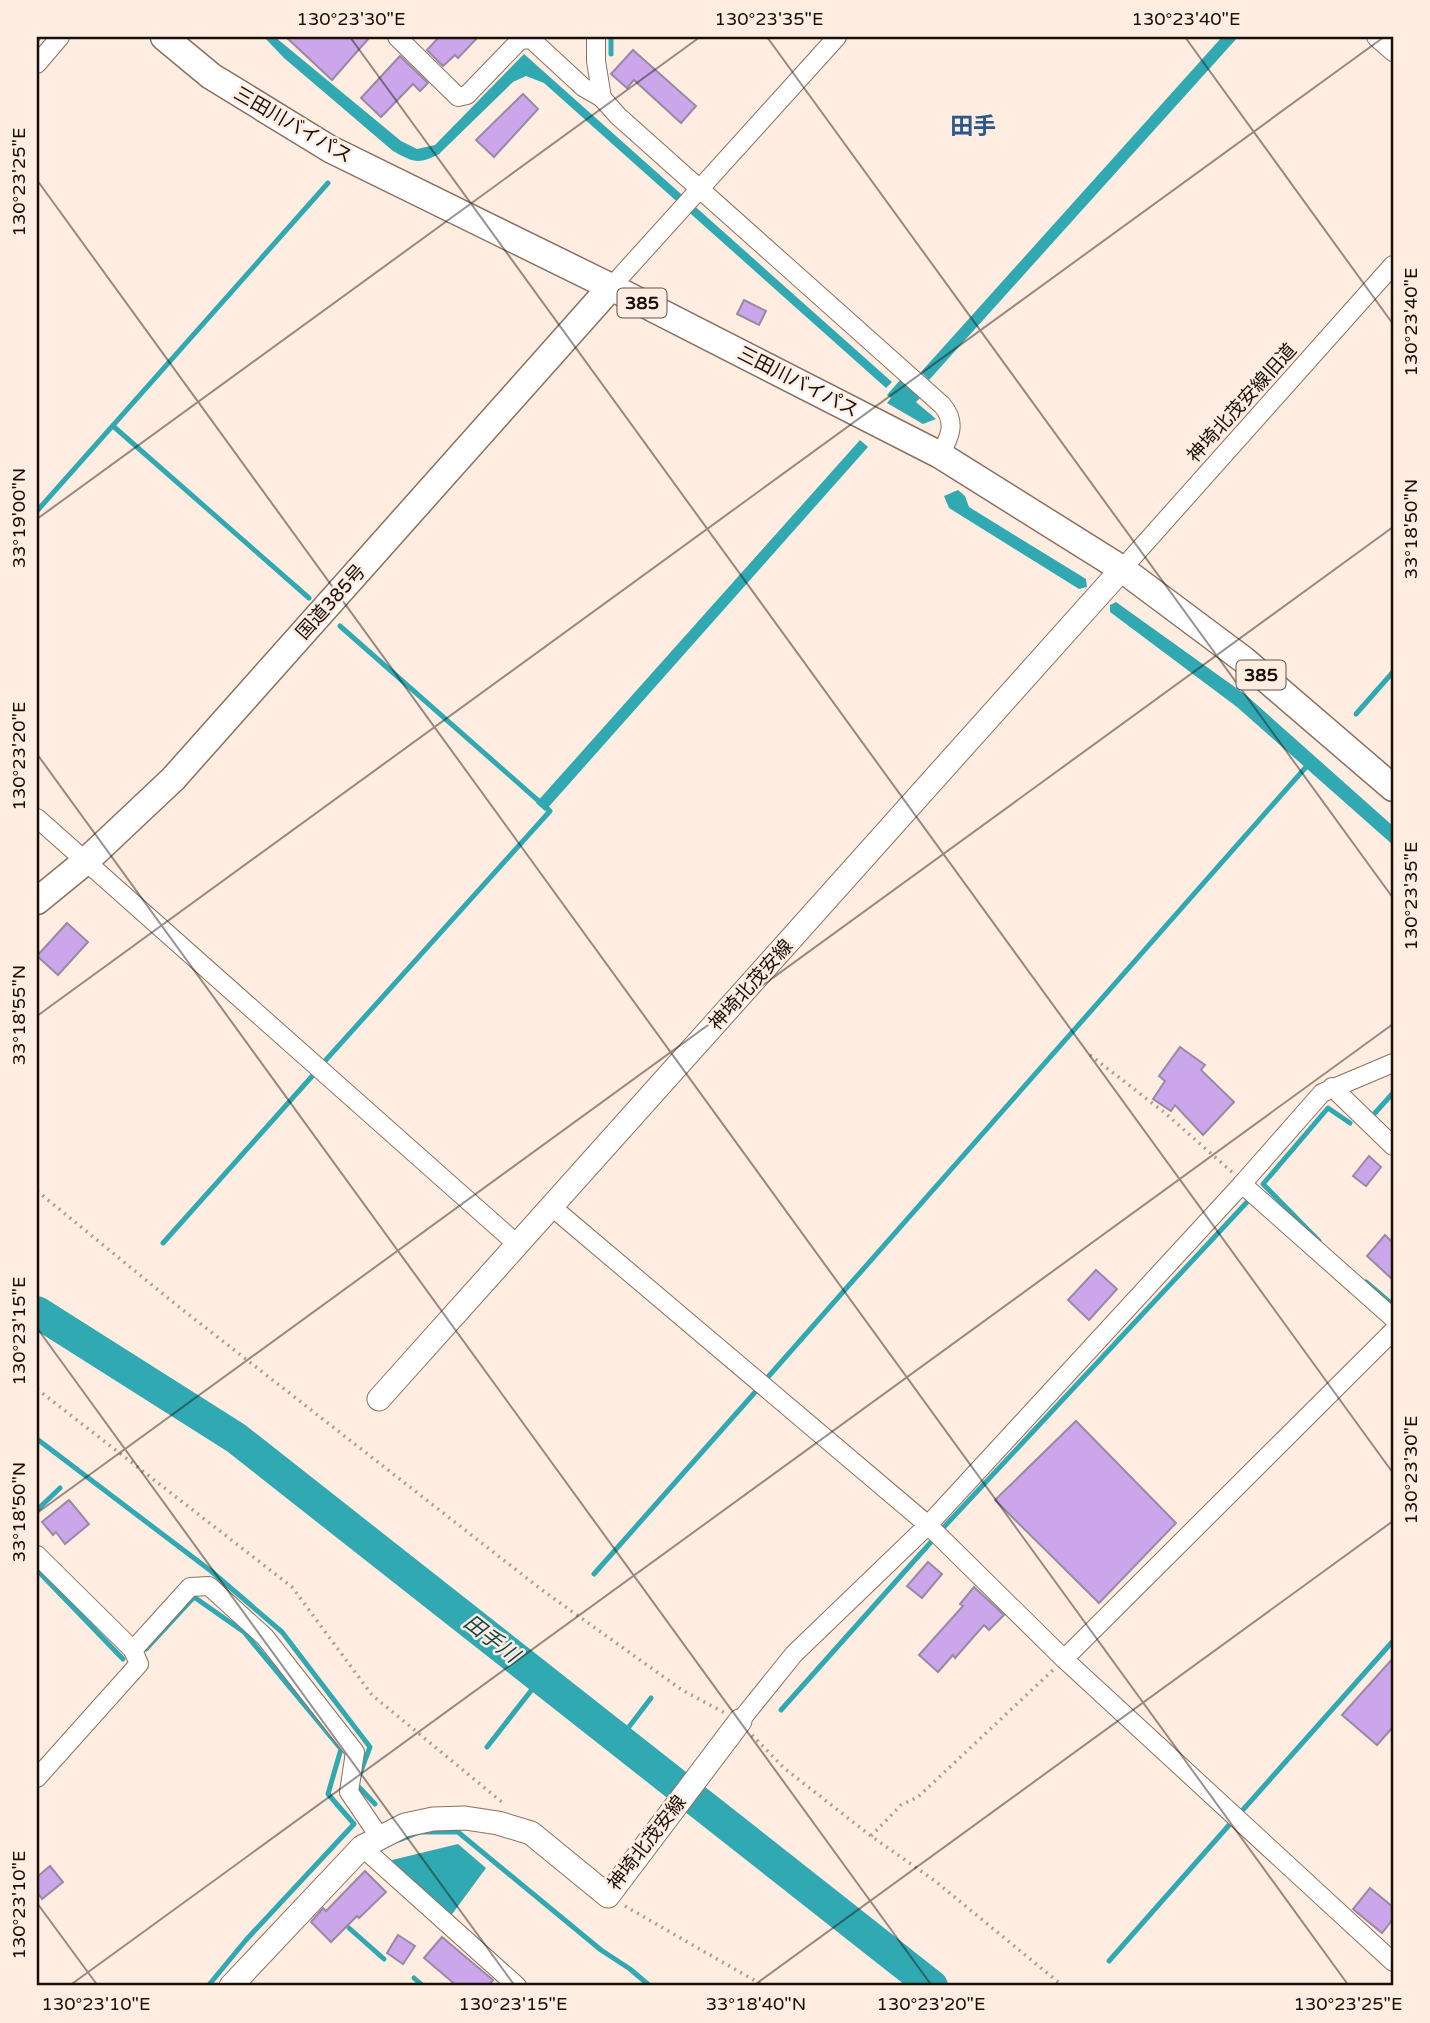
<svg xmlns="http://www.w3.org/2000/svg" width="1430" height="2023" font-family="'Varela Round','Noto Sans JP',sans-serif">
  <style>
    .water { fill: #30a9b3 }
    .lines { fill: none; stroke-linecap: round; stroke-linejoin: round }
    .stream { stroke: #30a9b3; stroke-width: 5 }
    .river { stroke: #30a9b3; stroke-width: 32 }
    .building { fill: #cba6eb; stroke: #988aa5; stroke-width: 2 }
    .minor-casing { stroke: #8a715f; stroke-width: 20 }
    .major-casing { stroke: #8a715f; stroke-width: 25 }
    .highway-casing { stroke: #8a715f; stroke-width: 29 }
    .path { stroke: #ad9e94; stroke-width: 3.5; stroke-dasharray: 2 5; stroke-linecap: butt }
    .minor { stroke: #fff; stroke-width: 18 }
    .major { stroke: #fff; stroke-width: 23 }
    .highway { stroke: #fff; stroke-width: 26 }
    .ticks { fill: none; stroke: #180f08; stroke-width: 2; stroke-opacity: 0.45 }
    .labels { text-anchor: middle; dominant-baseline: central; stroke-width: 5; stroke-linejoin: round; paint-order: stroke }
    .shield { fill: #ffede1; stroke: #5d5249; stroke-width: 2 }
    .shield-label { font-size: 18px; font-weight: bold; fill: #180f08 }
    .street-label { font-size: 19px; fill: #180f08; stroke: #ffede1 }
    .water-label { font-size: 21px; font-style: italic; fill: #114549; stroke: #ffede1 }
    .quarter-label { font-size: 23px; font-weight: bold; fill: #29588c; stroke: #ffede1 }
    .neatline { fill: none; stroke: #180f08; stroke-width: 2.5 }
    .ticks-label { font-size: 18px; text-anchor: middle; fill: #180f08 }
  </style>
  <rect width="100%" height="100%" fill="#ffede1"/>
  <!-- water -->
  <g class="water">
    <path d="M 264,37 L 275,37 L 401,141 L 417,149 L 435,145 L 524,54 L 892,382 L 886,388 L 544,83 L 526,76 L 513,82 L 439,154 C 418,165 413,162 393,151 L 284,58 Z"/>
    <polygon points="1222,37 1238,37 929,380 921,372"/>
    <polygon points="901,379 921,397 916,402 936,419 923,424 887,403 891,398 887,395"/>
    <polygon points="860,440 868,447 545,811 536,803"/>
    <polygon points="958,490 965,496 969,507 1086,579 1087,587 1079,589 949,508 944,496"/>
    <polygon points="1116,602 1246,695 1393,826 1393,845 1237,707 1110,612 1110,605"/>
    <polygon points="458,1844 486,1868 450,1917 388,1861"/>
  </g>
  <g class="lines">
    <!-- stream -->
    <g class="stream">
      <polyline points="611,37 611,54"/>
      <polyline points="37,40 39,37"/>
      <polyline points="113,426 309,598"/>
      <polyline points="37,511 328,183"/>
      <polyline points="1356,714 1393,672"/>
      <polyline points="324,1062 550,811 340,626"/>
      <polyline points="1375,1113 1393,1093"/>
      <polyline points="1319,1241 1263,1184 1328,1108 1350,1123"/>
      <polyline points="163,1243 314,1074"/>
      <polyline points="1366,1282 1393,1305"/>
      <polyline points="768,1377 1306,767"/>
      <polyline points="37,1439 211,1571 282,1632 370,1747 356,1784 375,1804"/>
      <polyline points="37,1510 60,1488"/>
      <polyline points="943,1528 1248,1201"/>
      <polyline points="37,1570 123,1659"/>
      <polyline points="594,1574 757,1390"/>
      <polyline points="146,1649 194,1597 244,1632 341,1749 328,1794 354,1824 246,1940 208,1986"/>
      <polyline points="781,1710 931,1542"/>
      <polyline points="619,1740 651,1698"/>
      <polyline points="487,1747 541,1678"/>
      <polyline points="1241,1812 1393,1641"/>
      <polyline points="399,1840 420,1832 458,1832 601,1950 630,1969 650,1986"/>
      <polyline points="349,1928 384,1959"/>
      <polyline points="1109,1961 1230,1824"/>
      <polyline points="414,1978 423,1986"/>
    </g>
    <!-- river -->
    <polyline class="river" points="37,1312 236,1438 932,1986"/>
  </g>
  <!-- building -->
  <g class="building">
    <polygon points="286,37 370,37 332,80"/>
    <polygon points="439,37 478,37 458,58 455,55 443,66 427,50"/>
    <polygon points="633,50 696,106 681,123 634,80 627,88 611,74"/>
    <polygon points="400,56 428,83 420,91 413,84 381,117 361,98"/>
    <polygon points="523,94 538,109 494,157 476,140"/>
    <polygon points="744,300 766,311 759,325 737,314"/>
    <polygon points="67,923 88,942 58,975 37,956"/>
    <polygon points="1180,1047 1205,1065 1201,1070 1234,1102 1203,1135 1175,1105 1171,1111 1153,1099 1165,1081 1159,1076"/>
    <polygon points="1369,1156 1381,1167 1366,1186 1353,1176"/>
    <polygon points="1385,1235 1393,1243 1393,1280 1367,1256"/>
    <polygon points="1096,1270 1117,1289 1089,1320 1068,1300"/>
    <polygon points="1076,1421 1176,1523 1099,1603 995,1500"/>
    <polygon points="69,1500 89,1524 65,1544 56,1532 53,1535 42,1522"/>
    <polygon points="928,1562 942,1574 922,1598 907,1586"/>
    <polygon points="974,1587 1004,1615 989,1630 984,1625 955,1658 953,1655 938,1672 919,1655 963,1606 960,1604"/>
    <polygon points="1393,1658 1393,1727 1377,1745 1342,1715"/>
    <polygon points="50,1866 63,1882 42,1899 37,1892 37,1877"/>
    <polygon points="365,1871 386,1892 359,1918 357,1916 331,1942 311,1922 323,1908 326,1911"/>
    <polygon points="1370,1888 1393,1907 1393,1919 1382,1933 1353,1909"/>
    <polygon points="398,1935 415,1946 403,1964 387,1953"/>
    <polygon points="442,1937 493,1980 488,1986 457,1986 424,1958"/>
  </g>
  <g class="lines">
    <defs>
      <g id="minor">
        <path d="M 397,37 L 458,97 L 467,95 L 520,40 L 531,39 L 583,87 L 602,98 L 618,116 L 942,405 C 957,422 950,437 940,455"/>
        <polyline points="596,37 596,61 602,98"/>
        <polyline points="1376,37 1393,52"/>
        <polyline points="37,64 60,37"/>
        <polyline points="611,287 837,37"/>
        <polyline points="1122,569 1393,265"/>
        <polyline points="37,818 518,1245"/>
        <polyline points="1332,1087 1393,1146"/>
        <polyline points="1242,1184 1393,1318"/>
        <polyline points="552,1207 928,1525 1064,1659 1393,1962"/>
        <polyline points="37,1555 133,1650"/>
        <polyline points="1064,1659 1393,1331"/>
        <polyline points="740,1721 794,1654 928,1525 1242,1184 1322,1093 1393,1063"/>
        <polyline points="37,1778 139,1664 133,1650 190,1587 209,1586 265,1637 355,1752 349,1792 379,1836"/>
        <polyline points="362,1847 517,1986"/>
      </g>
      <g id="major">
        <polyline points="379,1399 1122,569"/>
        <polyline points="231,1986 362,1847 405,1825 433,1819 465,1818 498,1823 531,1833 608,1896 740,1721"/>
      </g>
      <g id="highway">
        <polyline points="164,37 211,76 330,149 611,287 940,455 1122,569 1244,660 1393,788"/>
        <polyline points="37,901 86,861 173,779 611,287"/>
      </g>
    </defs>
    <!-- minor casing -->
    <use href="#minor" class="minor-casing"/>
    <!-- major casing -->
    <use href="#major" class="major-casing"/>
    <!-- highway casing -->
    <use href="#highway" class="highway-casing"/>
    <!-- path -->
    <g class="path">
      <polyline points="1090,1055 1165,1113 1232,1172"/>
      <polyline points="37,1191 179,1307 542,1590 682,1690 725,1713"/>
      <polyline points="37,1389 292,1587 372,1695 503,1803"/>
      <polyline points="752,1735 784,1768 871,1836 935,1881 1063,1986"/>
      <polyline points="871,1836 901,1805 918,1797 1053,1670"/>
      <polyline points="625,1906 764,1986"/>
      <polyline points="397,1986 399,1984"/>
    </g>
    <!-- minor -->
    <use href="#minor" class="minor"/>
    <!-- major -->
    <use href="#major" class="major"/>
    <!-- highway -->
    <use href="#highway" class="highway"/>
  </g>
  <!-- ticks -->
  <path class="ticks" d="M 350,37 L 1393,1473M 767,37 L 1393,898M 1185,37 L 1393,324M 37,180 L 1349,1986M 37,519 L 700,37M 37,754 L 932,1986M 37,1016 L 1384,37M 37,1328 L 515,1986M 37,1513 L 1393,527M 37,1903 L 98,1986M 69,1986 L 1393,1024M 753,1986 L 1393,1521"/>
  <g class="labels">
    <!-- shield labels -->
    <g class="shield">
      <rect x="617.5" y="288.5" width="49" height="29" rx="5"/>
      <rect x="1236.5" y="660.5" width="49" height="29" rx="5"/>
    </g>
    <g class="shield-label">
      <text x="642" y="303">385</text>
      <text x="1261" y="675">385</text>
    </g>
    <!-- street labels -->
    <g class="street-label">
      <text transform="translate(293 125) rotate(30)">三田川バイパス</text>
      <text transform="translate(798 382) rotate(27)">三田川バイパス</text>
      <text transform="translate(1242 403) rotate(-48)">神埼北茂安線旧道</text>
      <text transform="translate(331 602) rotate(-48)">国道385号</text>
      <text transform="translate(751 985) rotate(-48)">神埼北茂安線</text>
      <text transform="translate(647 1843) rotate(-52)">神埼北茂安線</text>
    </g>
    <!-- water labels -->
    <g class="water-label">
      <text transform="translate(491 1639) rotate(38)">田手川</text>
    </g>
    <!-- quarter labels -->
    <g class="quarter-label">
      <text x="973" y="127">田手</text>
    </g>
  </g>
  <!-- border -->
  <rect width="1430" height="2023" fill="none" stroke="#ffede1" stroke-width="77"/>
  <rect x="38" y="38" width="1354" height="1946" class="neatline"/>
  <g class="ticks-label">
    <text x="351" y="25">130°23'30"E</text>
    <text x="769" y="25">130°23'35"E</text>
    <text x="1186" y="25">130°23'40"E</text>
    <text transform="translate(19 182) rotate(-90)" y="6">130°23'25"E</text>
    <text transform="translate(1411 322) rotate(-90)" y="6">130°23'40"E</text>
    <text transform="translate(19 518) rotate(-90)" y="6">33°19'00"N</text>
    <text transform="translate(1411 529) rotate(-90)" y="6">33°18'50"N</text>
    <text transform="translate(19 756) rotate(-90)" y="6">130°23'20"E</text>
    <text transform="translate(1411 896) rotate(-90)" y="6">130°23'35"E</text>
    <text transform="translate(19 1015) rotate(-90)" y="6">33°18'55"N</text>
    <text transform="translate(19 1331) rotate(-90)" y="6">130°23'15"E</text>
    <text transform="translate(1411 1470) rotate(-90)" y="6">130°23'30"E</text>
    <text transform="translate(19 1512) rotate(-90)" y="6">33°18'50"N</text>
    <text transform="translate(19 1905) rotate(-90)" y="6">130°23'10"E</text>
    <text x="96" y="2010">130°23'10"E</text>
    <text x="513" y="2010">130°23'15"E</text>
    <text x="756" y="2010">33°18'40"N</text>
    <text x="931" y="2010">130°23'20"E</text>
    <text x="1348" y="2010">130°23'25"E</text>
  </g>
</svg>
